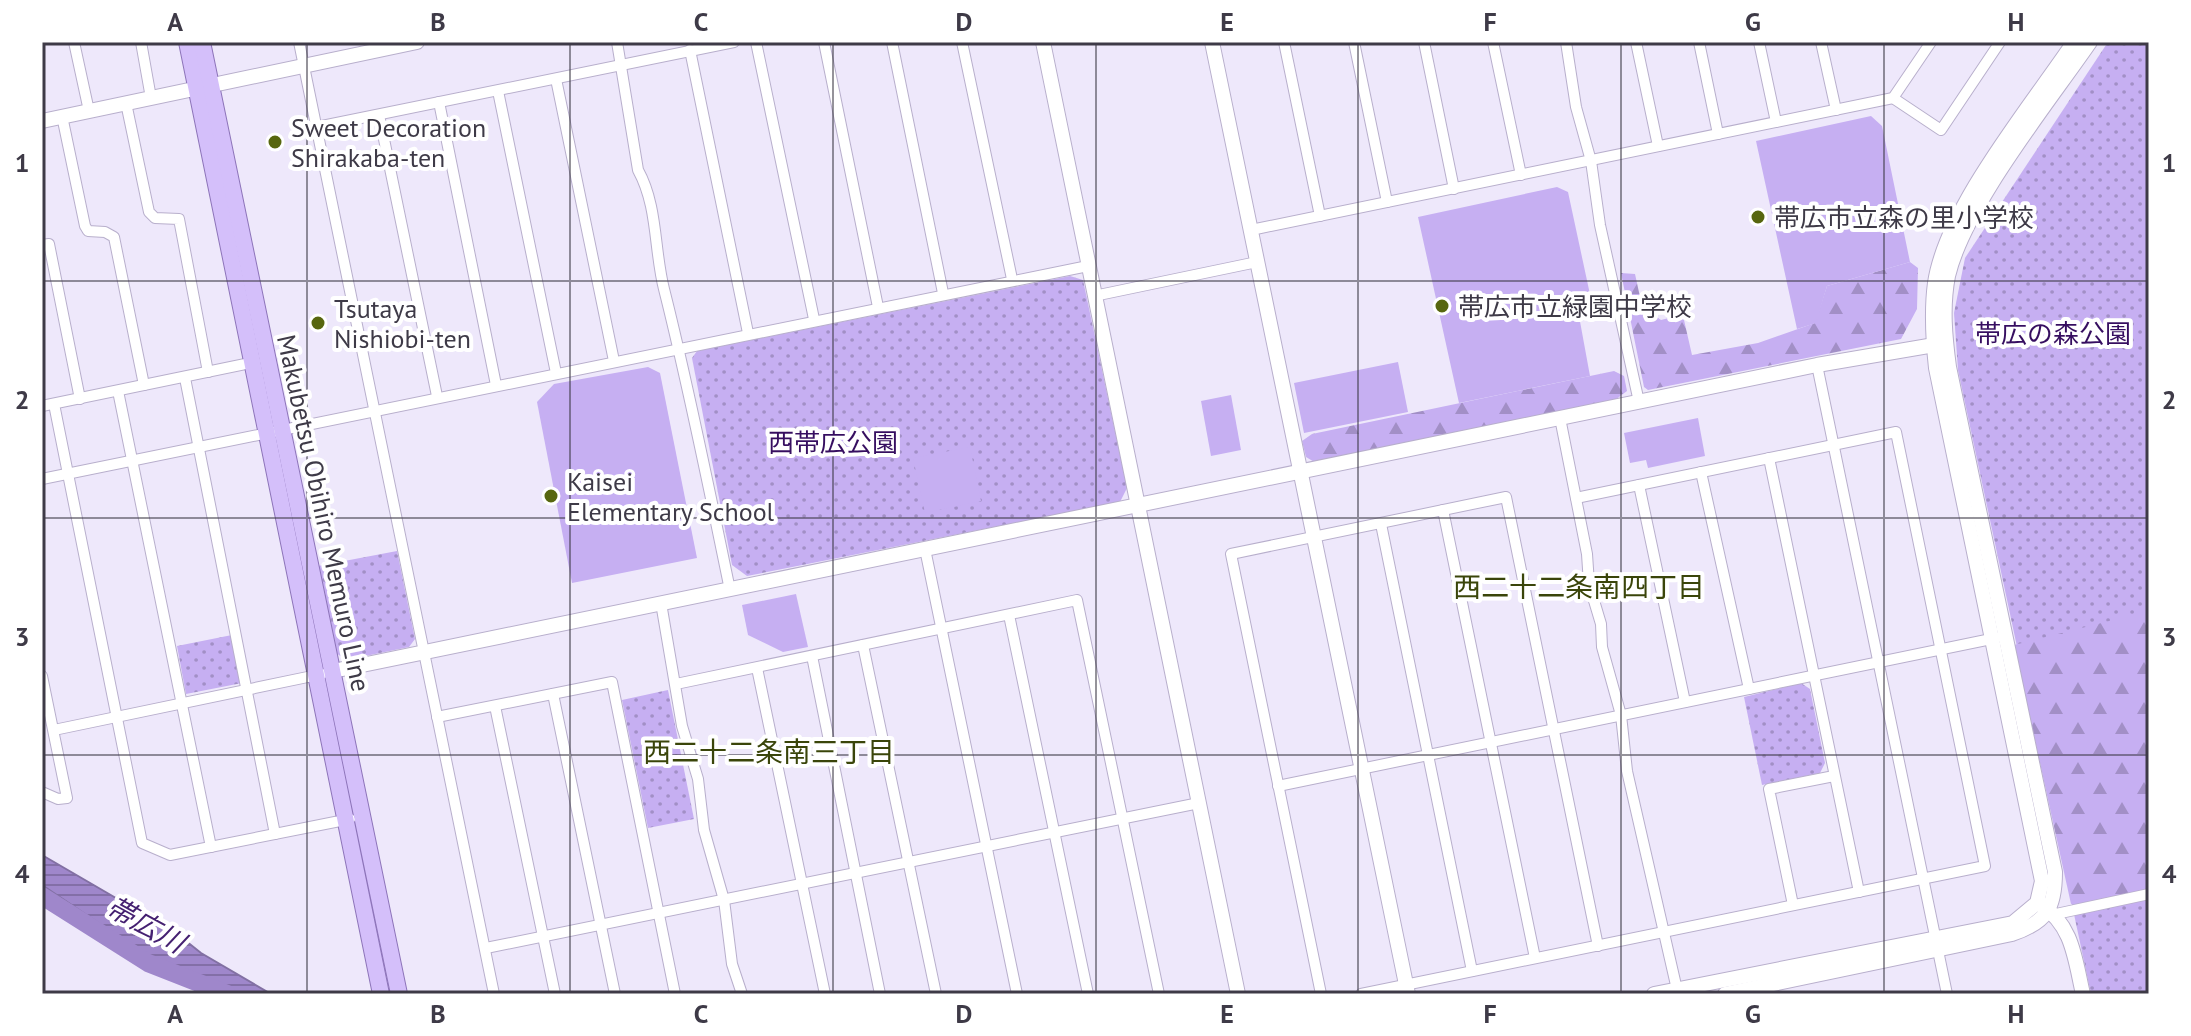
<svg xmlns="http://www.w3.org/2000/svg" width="2191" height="1036" font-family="'PT Sans','Noto Sans JP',sans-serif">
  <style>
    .grass { fill: url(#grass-dots) }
    .forest { fill: url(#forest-firs) }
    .garden { fill: #c6aff2 }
    .water { fill: url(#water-rules); stroke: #8270a3; stroke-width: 2 }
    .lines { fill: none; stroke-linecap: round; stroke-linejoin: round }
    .river { stroke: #9f87cb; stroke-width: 18 }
    .street-casing { stroke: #b8afcc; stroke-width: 12 }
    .secondary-casing { stroke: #b8afcc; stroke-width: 16 }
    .primary-casing { stroke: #8d74b9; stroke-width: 18 }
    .street { stroke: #fff; stroke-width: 10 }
    .secondary { stroke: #fff; stroke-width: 14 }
    .primary { stroke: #d4bffa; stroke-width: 16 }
    .grid { fill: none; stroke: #3e3a47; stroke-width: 2; stroke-opacity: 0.55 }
    .poi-dot { fill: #57660f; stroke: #fff; stroke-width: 3 }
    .labels { text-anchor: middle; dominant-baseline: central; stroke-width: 8; stroke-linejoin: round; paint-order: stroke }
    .poi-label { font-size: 26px; fill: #3e3a47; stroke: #fff; text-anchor: start }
    .park-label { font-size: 26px; fill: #360e60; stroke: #fff }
    .street-label { font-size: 26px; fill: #3e3a47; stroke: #fff }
    .neighbourhood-label { font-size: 28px; fill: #3a450a; stroke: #fff }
    .water-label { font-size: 28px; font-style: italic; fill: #452171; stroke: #fff }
    .neatline { fill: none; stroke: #3e3a47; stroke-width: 3 }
    .grid-label { font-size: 26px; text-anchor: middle; font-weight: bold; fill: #3e3a47 }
  </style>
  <defs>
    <pattern id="grass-dots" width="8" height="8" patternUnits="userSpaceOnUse" patternTransform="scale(2)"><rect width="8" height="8" fill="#c6aff2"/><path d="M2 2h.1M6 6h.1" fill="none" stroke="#a28fc6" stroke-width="1.8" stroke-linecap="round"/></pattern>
    <pattern id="forest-firs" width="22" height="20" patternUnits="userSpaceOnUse" patternTransform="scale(2)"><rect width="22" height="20" fill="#c6aff2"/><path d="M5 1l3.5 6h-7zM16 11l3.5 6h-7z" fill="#a28fc6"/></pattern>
    <pattern id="water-rules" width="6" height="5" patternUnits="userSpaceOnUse" patternTransform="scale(2)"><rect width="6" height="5" fill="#9f87cb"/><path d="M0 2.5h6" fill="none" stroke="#836fa7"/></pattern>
  </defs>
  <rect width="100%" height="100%" fill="#eee8fb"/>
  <!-- grass -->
  <g class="grass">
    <polygon points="2108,42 2149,42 2149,994 2091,994 1958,370 1954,313 1965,258"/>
    <polygon points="1070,276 1083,280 1127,488 1120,502 747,576 732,565 692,358 697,351"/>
    <polygon points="397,551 415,639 409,647 346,660 336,653 318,566"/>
    <polygon points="232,635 242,683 186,694 177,646"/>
    <polygon points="1801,683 1810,689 1825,763 1820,773 1762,785 1744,697"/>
    <polygon points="668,690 694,819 648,828 622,700"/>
  </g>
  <!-- forest -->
  <g class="forest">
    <polygon points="1910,262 1918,268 1917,309 1901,339 1648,390 1644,387 1621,273 1635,274 1642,306 1661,320 1677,316 1684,320 1692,355 1758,343 1815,323 1827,286"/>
    <polygon points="1614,371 1624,376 1627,391 1615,400 1316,463 1306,457 1302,441 1312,434"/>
    <polygon points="2149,611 2149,892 2071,904 2014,645"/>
  </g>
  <!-- garden -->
  <g class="garden">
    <polygon points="1871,116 1882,126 1910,262 1827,286 1816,323 1797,329 1756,141"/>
    <polygon points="1557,187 1568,192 1594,313 1579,316 1590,376 1459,403 1418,217"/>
    <polygon points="1398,362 1408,412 1304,433 1294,383"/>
    <polygon points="648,367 660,373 697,558 572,583 537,402 554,384"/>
    <polygon points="1231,395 1241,450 1211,456 1201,401"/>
    <polygon points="1698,418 1705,456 1648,468 1646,460 1630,463 1624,433"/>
    <polygon points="970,447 981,501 925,513 913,458"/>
    <polygon points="796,594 808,647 783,652 748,635 742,605"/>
  </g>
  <!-- water -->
  <polygon class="water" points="42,855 176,933 201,953 271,994 204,994 42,885"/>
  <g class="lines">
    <!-- river -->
    <polyline class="river" points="42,896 148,963 227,994"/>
    <defs>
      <g id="street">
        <polyline points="74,42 89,111"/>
        <polyline points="141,42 151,98"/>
        <polyline points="299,42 494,994"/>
        <path d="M 617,42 L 638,170 C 658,206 654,250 664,289 C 689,388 709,489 730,590"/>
        <polyline points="756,42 814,319"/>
        <polyline points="824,42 878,307"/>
        <polyline points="892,42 943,293"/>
        <polyline points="962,42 1012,279"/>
        <polyline points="1284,42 1320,216"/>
        <polyline points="1354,42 1387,202"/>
        <polyline points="1424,42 1454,189"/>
        <polyline points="1493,42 1521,175"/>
        <polyline points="1566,42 1576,107 1591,161 1600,225 1639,402"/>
        <polyline points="1636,42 1658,146"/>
        <polyline points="1699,42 1718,134"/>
        <polyline points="1759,42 1776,122"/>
        <polyline points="1821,42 1836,110"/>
        <polyline points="690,50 748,333"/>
        <polyline points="556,79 614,361"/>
        <polyline points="498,91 556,373"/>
        <polyline points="1893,98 1941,130 2000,42"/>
        <polyline points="439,102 496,385"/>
        <polyline points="126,103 149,212 155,218 179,219 208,372"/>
        <polyline points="379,115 437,396"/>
        <polyline points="62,116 85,226 88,231 105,232 114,237 144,385"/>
        <polyline points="317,127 734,42"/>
        <polyline points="1251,230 1893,98 1931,42"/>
        <polyline points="42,245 49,244 80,399"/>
        <polyline points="1094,296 1257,262"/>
        <polyline points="1817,365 1947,994"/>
        <polyline points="185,378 275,834"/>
        <polyline points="118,391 211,847"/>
        <polyline points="54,404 142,843 170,855 350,819"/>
        <polyline points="42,406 255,362"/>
        <polyline points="1560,418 1587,554 1589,584 1601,624 1602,647 1621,715 1627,771 1678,994"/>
        <polyline points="1769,458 1859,892"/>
        <polyline points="1701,472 1749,689"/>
        <polyline points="42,479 1088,266"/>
        <polyline points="1639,485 1685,702"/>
        <polyline points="1443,510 1535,958"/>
        <polyline points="1381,524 1472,971"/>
        <polyline points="925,549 1017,994"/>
        <polyline points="661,603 682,726 698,779 704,830 724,900 732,964 742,994"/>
        <polyline points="1009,615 1088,994"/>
        <polyline points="863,645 936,994"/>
        <polyline points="812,656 880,994"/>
        <polyline points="757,668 825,994"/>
        <polyline points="42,676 67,798 58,799 42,792"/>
        <polyline points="676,684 1077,600 1159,994"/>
        <polyline points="553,694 615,994"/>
        <polyline points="495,706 555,994"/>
        <polyline points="437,717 612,682 675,994"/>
        <polyline points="54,730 322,674"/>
        <polyline points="1278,786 1996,638"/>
        <polyline points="1793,905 1769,789 1834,776"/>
        <polyline points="2056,914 2149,894"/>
        <polyline points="486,948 1199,803"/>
        <polyline points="1321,994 1231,554 1506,497 1598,946"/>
        <polyline points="1361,994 1985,866 1896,432 1576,498"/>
      </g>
      <g id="secondary">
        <polyline points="1043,42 1238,994"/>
        <polyline points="1212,42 1408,994"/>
        <polyline points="42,121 417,42"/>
        <polyline points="333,671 1817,365 1946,343"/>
        <path d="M 2041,905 C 2073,925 2075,960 2083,994"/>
        <path d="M 1654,994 L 2013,923 L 2037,903 L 2042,881 L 1936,368 C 1933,340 1931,312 1935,283 C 1946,208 2031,106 2074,42"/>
        <path d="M 1725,994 L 2012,934 C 2047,922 2055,908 2055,872 L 1949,367 C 1945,337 1942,307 1948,276 C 1964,207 2048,103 2090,42"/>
      </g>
      <g id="primary">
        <polyline points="187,42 381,994"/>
        <polyline points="202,42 399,994"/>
      </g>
    </defs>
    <!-- street casing -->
    <use href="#street" class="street-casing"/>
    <!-- secondary casing -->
    <use href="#secondary" class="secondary-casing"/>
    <!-- primary casing -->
    <use href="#primary" class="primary-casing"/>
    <!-- street -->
    <use href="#street" class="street"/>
    <!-- secondary -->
    <use href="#secondary" class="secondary"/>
    <!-- primary -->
    <use href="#primary" class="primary"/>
  </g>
  <!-- grid -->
  <path class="grid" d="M 307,42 L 307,994M 570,42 L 570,994M 833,42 L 833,994M 1096,42 L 1096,994M 1358,42 L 1358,994M 1621,42 L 1621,994M 1884,42 L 1884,994M 42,281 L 2149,281M 42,518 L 2149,518M 42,755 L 2149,755"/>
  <!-- markers -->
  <g class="poi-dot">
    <circle cx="275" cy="142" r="8"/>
    <circle cx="1758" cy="217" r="8"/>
    <circle cx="1442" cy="306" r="8"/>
    <circle cx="318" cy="323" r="8"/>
    <circle cx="551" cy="496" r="8"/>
  </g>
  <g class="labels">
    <!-- poi labels -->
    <g class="poi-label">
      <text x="291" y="127">Sweet Decoration<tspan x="291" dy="30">Shirakaba-ten</tspan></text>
      <text x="1774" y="217">帯広市立森の里小学校</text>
      <text x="1458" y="306">帯広市立緑園中学校</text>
      <text x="334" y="308">Tsutaya<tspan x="334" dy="30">Nishiobi-ten</tspan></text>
      <text x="567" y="481">Kaisei<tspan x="567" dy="30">Elementary School</tspan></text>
    </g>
    <!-- park labels -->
    <g class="park-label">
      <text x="2053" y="333">帯広の森公園</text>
      <text x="833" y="442">西帯広公園</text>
    </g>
    <!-- street labels -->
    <g class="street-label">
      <text transform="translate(324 513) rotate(78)">Makubetsu Obihiro Memuro Line</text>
    </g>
    <!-- neighbourhood labels -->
    <g class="neighbourhood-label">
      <text x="1579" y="586">西二十二条南四丁目</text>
      <text x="769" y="751">西二十二条南三丁目</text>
    </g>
    <!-- water labels -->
    <g class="water-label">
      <text transform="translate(146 924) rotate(29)">帯広川</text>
    </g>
  </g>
  <!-- border -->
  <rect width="2191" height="1036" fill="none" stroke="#ffffff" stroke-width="88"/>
  <rect x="44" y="44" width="2103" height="948" class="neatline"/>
  <g class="grid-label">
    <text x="175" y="31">A</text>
    <text x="438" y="31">B</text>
    <text x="701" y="31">C</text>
    <text x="964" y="31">D</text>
    <text x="1227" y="31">E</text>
    <text x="1490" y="31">F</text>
    <text x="1753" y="31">G</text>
    <text x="2016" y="31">H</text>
    <text x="22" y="172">1</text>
    <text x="2169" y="172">1</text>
    <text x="22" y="409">2</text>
    <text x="2169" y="409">2</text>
    <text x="22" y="646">3</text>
    <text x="2169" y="646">3</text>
    <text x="22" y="883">4</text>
    <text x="2169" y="883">4</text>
    <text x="175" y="1023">A</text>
    <text x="438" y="1023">B</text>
    <text x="701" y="1023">C</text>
    <text x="964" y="1023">D</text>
    <text x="1227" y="1023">E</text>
    <text x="1490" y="1023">F</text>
    <text x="1753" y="1023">G</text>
    <text x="2016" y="1023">H</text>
  </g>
</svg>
